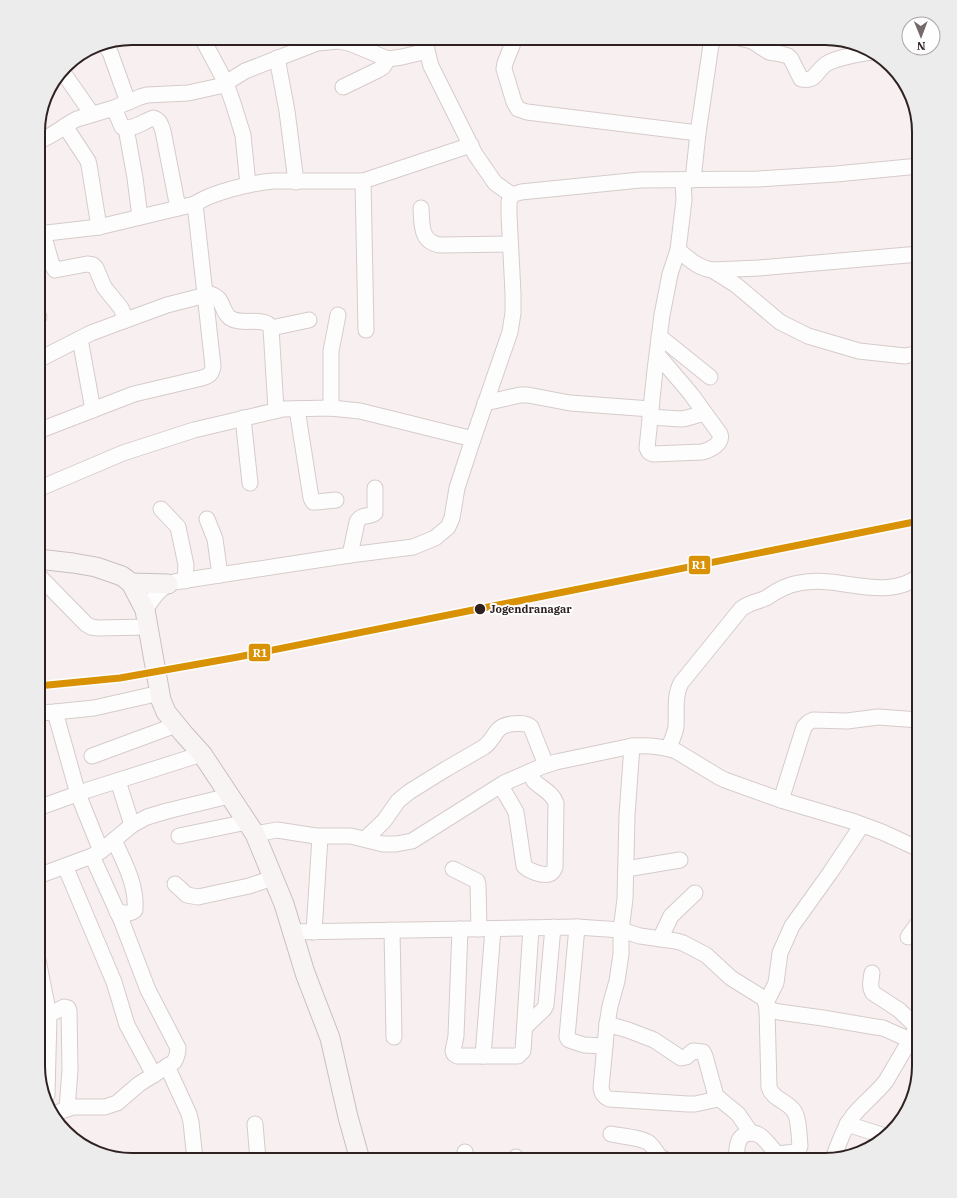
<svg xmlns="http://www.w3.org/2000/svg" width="957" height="1198" font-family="'IBM Plex Serif',serif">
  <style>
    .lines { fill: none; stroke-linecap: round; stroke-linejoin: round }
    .minor-casing { stroke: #d6cbcb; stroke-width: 17 }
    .major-casing { stroke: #c9bfbf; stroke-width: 21 }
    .minor { stroke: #fefdfd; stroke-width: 15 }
    .major { stroke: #f8f4f4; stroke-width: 19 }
    .rail-1-casing { stroke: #fefefe; stroke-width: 10 }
    .rail-1 { stroke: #d99205; stroke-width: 7 }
    .stop-dot { fill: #2f2121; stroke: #fefefe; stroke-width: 1.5 }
    .labels { text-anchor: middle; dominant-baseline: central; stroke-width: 4; stroke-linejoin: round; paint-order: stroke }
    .stop-label { font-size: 11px; font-weight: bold; fill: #2f2121; stroke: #fefefe; text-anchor: start }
    .rim { fill: none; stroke: #2f2121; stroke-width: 2 }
    .line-badge { stroke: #fefefe; stroke-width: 1.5 }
    .badge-label { font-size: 11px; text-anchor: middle; font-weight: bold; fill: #fff }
  </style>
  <rect width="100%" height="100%" fill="#f8f0f0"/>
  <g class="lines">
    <defs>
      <g id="minor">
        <polyline points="202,38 226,83 233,103 243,135 248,185"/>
        <polyline points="426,38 427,51 431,66 475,154 495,183 512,195"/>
        <polyline points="515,38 505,63 504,69 514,102 518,109 527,112 698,133"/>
        <path d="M 739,38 L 752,41 L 769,52 L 781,54 L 788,56 L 791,59 L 801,79 C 816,82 815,72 826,64 C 835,58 862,53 874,52"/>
        <polyline points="107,48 110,52 128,102"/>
        <polyline points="277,58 287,111 296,182"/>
        <polyline points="62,71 92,114"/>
        <polyline points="343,87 378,70 383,67 388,59"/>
        <path d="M 114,108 L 122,127 C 132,131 144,121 153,118 C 160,120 161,125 163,131 L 178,208"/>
        <polyline points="65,126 88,161 89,165 99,227"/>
        <polyline points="126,128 135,178 140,217"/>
        <path d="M 38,141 C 53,137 64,125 77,119 L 114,108 L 140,97 L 147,95 L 188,93 L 220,86 L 226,83 L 245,71 L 317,43 L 338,41 L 349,43 L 388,59 L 402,57 L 427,51"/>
        <polyline points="693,180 698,133 712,38"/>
        <polyline points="363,181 366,330"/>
        <path d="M 421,208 C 422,224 420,242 440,245 L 510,244"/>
        <path d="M 38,234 L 99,227 L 195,204 C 212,192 252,183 273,181 L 363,181 L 471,145"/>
        <polyline points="43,234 52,265 55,270 87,264 93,265 96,268 104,287 121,308 126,320"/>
        <path d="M 678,250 C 689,259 698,268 712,270 L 759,268 L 919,254"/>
        <polyline points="712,270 736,285 780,322 808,336 859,351 905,356 919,353"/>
        <polyline points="38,317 39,317"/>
        <polyline points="271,328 309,320"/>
        <polyline points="659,336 710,377"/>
        <polyline points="80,339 93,410"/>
        <path d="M 657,354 L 691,394 L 720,434 C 723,444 710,450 702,452 L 653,454 L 649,452 L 647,448 L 655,370 L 662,315 L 670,274 L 678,250 L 684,200 L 683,181"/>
        <path d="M 38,360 L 91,333 L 126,320 L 167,305 L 210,294 C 225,298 220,310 230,318 C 241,325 257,318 268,324 L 271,328 L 276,410"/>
        <polyline points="485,403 520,395 528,395 570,403 651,409"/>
        <polyline points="331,408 331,351 338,315"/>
        <polyline points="297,409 311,498 313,502 316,502 336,500"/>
        <polyline points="650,417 681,419 687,418 704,413"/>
        <polyline points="243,418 250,483"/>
        <path d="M 38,431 L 134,394 L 202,378 C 209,376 212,374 213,366 L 195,204"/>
        <polyline points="38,489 123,453 194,430 283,409 331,408 360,411 473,439"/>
        <polyline points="161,509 178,527 186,565 185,581"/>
        <polyline points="207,519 215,539 220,575"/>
        <path d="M 350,555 L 357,522 C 362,513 369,518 375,513 L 375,488"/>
        <polyline points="38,575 86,624 91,627 98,628 148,627"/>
        <path d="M 145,610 C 153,598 160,587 174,582 L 350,555 L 413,547 L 435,538 L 448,527 L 452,518 L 457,488 L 473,439 L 510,332 L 513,313 L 513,293 L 509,215 L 509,202 L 512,195 L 521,192 L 640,180 L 758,179 L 836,174 L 919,166"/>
        <polyline points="55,712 78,794 101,851"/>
        <polyline points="38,713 55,712 94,708 160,693"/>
        <path d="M 632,746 L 627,815 L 625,899 L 621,930 L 621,954 L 617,981 L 610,1006 L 607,1024 L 601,1088 C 602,1093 603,1096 609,1099 L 688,1104 L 695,1104 L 718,1099"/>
        <path d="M 669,748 C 671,741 675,734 676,727 C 677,712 674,696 681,683 L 741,609 C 748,603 757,602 766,598 C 776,591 786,585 799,583 C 809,581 820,581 830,582 C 858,585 895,596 919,576"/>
        <polyline points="92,756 176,725"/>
        <polyline points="118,781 132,825"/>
        <path d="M 501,786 L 516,812 L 524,866 C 529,871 542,876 549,874 C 553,873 554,870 555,867 L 556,803 C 552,792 542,789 534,781 C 532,778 531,775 529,772"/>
        <polyline points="781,800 804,727 809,722 813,720 847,721 878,717 919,720"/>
        <polyline points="38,808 88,790 202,754"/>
        <path d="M 255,834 L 277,830 L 316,836 L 351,836 L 383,844 L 396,844 L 412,841 L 504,783 L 543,766 L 556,762 L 632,746 C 646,745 662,746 676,751 L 719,777 L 725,780 L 781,800 L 855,822 L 882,832 L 919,849"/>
        <polyline points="179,836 247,822"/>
        <path d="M 365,839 L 384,821 L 398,801 L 409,792 L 446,769 L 484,747 C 491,742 493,736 498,730 C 504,723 525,721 531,727 L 546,765"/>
        <path d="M 114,840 C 124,862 137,885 135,910 C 130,915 124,913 117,912"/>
        <polyline points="65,866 114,982 127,1025 154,1075"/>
        <polyline points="453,869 477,881 478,885 479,929"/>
        <polyline points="626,869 680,860"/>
        <polyline points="38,876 92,856 101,851 132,825 147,817 167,811 229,796"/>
        <polyline points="175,884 187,895 198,897 249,886 273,878"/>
        <polyline points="577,927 567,1037 569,1040 584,1045 605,1046"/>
        <polyline points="460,929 456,1036 453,1051 454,1054 457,1056 518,1056 523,1051 531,928"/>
        <polyline points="392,930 394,1037"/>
        <path d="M 293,932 L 577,927 L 621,930 L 640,936 L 676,941 L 683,943 L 706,955 L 731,978 L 763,998 L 766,1003 L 767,1009 L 769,1087 C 772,1099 787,1101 794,1111 C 799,1118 799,1137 800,1146 L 799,1149 L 795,1152 L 777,1154"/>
        <polyline points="314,932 320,837"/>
        <polyline points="908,937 919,922"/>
        <polyline points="660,939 671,916 695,893"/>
        <polyline points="38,960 49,1015 47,1095"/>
        <path d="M 872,973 C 871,980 869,987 873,993 L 899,1010 L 917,1027"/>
        <polyline points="766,1003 776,983 780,953 792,926 830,873 862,825"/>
        <polyline points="767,1009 779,1012 823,1018 876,1027 883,1028 910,1040"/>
        <polyline points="38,1020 64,1007 68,1008 69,1011 70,1070 67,1109"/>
        <polyline points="607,1024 628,1030 654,1040 681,1058 686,1057 693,1051 703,1052 705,1056 716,1096 738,1114 751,1133"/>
        <polyline points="525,1027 544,1009 546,1005 553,927"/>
        <polyline points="483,1056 493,929"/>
        <polyline points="167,1066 189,1114 191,1122 195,1160"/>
        <path d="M 53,1114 L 73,1107 L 105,1107 L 117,1103 L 139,1084 L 174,1062 C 177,1057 178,1054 178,1048 L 148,990 L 122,922 L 92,856"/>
        <polyline points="255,1124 258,1160"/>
        <polyline points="847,1124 885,1136"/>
        <path d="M 611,1134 C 620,1136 643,1138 649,1143 C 657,1149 656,1158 667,1160"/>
        <polyline points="465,1152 466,1160"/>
        <polyline points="516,1157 516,1160"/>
        <path d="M 833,1158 C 839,1144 843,1129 852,1117 C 862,1104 876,1094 886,1081 L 910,1040 L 919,1023"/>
        <path d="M 737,1160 C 737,1155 736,1149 738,1144 C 740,1132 755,1130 763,1138 C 770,1145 776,1153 782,1160"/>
      </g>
      <g id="major">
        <polyline points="38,559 73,563 96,567 122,576 126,579 131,583 145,610 161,700 166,712 183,733 202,754 255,834 284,904 305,973 330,1038 348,1117 360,1160"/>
        <polyline points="131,583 168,584"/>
      </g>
    </defs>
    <!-- minor casing -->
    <use href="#minor" class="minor-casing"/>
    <!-- major casing -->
    <use href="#major" class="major-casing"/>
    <!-- minor -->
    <use href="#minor" class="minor"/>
    <!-- major -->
    <use href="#major" class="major"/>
    <defs>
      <polyline id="rail-1" points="38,686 120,678 238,657 919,521"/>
    </defs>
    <!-- rail-1 casing -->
    <use href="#rail-1" class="rail-1-casing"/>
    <!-- rail-1 -->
    <use href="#rail-1" class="rail-1"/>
  </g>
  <!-- markers -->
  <circle class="stop-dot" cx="480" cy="609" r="6"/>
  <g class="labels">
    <!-- stop labels -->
    <g class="stop-label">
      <text x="490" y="609">Jogendranagar</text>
    </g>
  </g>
  <!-- crop -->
  <path d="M0 0H957V1198H0ZM132 45H825A87 87 0 0 1 912 132V1066A87 87 0 0 1 825 1153H132A87 87 0 0 1 45 1066V132A87 87 0 0 1 132 45Z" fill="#edecec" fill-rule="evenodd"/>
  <path class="rim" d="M132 45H825A87 87 0 0 1 912 132V1066A87 87 0 0 1 825 1153H132A87 87 0 0 1 45 1066V132A87 87 0 0 1 132 45Z"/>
  <g class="line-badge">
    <rect x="688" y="555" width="23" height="20" rx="4" fill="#d99205"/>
    <rect x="248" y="643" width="23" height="19" rx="4" fill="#d99205"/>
  </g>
  <g class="badge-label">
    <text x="699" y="569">R1</text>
    <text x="260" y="657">R1</text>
  </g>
  <!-- north arrow -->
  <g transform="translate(921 36) rotate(179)"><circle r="19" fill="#fefefe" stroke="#aba6a6"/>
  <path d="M0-3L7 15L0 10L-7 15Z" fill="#756969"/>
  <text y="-6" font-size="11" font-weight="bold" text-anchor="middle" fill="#2f2121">N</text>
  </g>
</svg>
